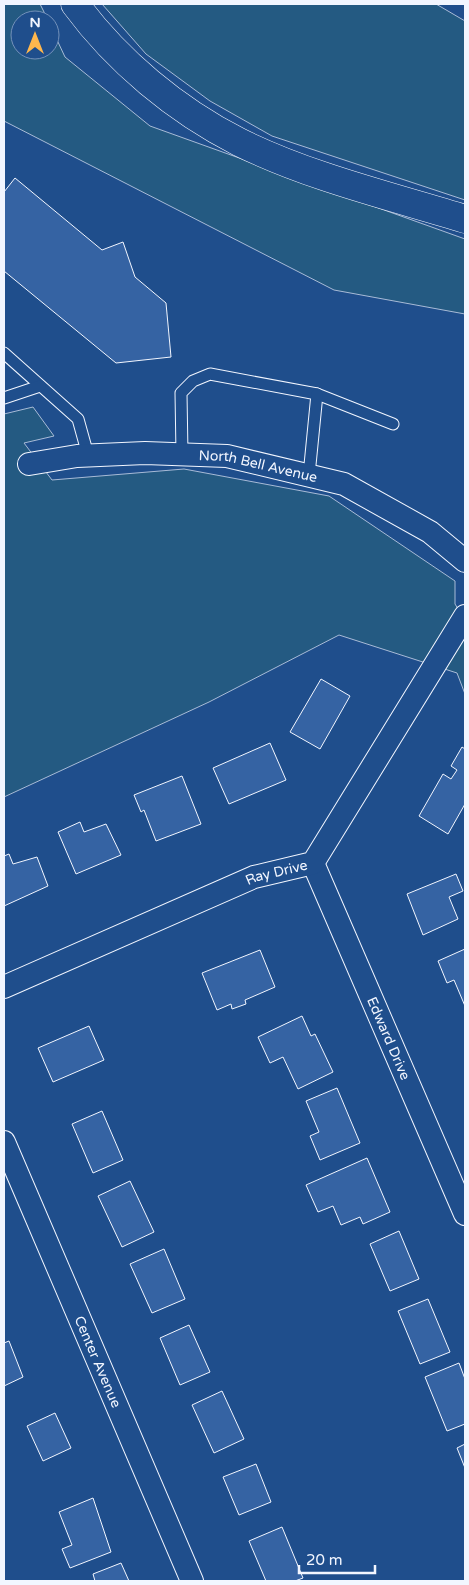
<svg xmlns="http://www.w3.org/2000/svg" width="469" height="1585" font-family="'Varela Round',sans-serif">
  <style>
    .green { fill: #245a82; stroke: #a8bbd7 }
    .building { fill: #3563a3; stroke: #f2f6ff }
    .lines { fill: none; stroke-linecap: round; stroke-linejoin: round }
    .lane-casing { stroke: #f2f6ff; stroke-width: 13 }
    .street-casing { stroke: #f2f6ff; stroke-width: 24 }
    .highway-casing { stroke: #f2f6ff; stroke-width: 29 }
    .lane { stroke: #1f4e8c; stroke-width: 11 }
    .street { stroke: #1f4e8c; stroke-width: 22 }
    .highway { stroke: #1f4e8c; stroke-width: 28 }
    .labels { text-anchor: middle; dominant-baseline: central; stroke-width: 4; stroke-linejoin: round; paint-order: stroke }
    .street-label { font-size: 14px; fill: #f2f6ff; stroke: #1f4e8c }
  </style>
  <rect width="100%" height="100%" fill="#1f4e8c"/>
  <!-- green -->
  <g class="green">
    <polygon points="4,4 40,4 48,20 20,20 20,50 50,50 50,25 65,57 150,126 465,239 465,314 334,290 4,121"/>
    <polygon points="102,4 436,4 465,21 465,200 272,136 210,101 146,54"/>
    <polygon points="33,407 54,436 24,443 52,480 184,469 329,496 455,581 455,604 465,620 465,694 457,673 339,635 209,702 4,797 4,414"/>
  </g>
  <!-- building -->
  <g class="building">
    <polygon points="15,178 102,250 123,242 135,277 166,303 171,357 116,363 4,271 4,192"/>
    <polygon points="321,679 350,696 320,749 290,732"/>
    <polygon points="270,743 286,780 229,804 213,768"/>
    <polygon points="462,747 465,749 465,804 448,834 419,816 443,774 451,779 457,770 451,766"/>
    <polygon points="182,776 201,824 156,841 144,810 141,812 134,795"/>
    <polygon points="80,822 84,832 106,824 121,855 76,874 58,832"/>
    <polygon points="9,854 13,864 37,857 48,886 4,906 4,856"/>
    <polygon points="456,874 463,891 449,897 458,919 423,935 407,894"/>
    <polygon points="465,949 465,1006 454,980 447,983 438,961"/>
    <polygon points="260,950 275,987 245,1000 246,1004 232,1009 231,1004 217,1010 202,973"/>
    <polygon points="302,1016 311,1036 315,1034 333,1072 298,1089 283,1057 270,1063 258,1037"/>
    <polygon points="89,1026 104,1060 53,1082 38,1048"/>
    <polygon points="337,1088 360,1143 320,1160 310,1136 319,1132 306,1101"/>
    <polygon points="102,1111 123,1160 93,1173 72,1124"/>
    <polygon points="367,1158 390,1212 363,1224 360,1217 341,1225 333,1206 318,1212 306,1185"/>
    <polygon points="130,1181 154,1232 122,1247 98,1196"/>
    <polygon points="399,1231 419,1279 390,1291 370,1244"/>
    <polygon points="164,1249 185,1299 152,1313 130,1264"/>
    <polygon points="428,1299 450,1352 420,1364 398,1311"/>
    <polygon points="189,1325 210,1372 180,1385 160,1338"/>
    <polygon points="9,1341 23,1377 4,1386 4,1343"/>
    <polygon points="459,1363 465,1379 465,1424 447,1431 425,1377"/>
    <polygon points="222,1391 244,1439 214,1453 192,1405"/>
    <polygon points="55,1413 71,1448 43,1461 27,1426"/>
    <polygon points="465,1444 465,1468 457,1448"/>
    <polygon points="256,1464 271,1502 239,1515 223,1477"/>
    <polygon points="93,1498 111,1552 70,1568 62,1549 72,1545 59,1512"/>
    <polygon points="282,1527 303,1578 295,1581 266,1581 249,1541"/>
    <polygon points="121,1563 129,1581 95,1581 93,1574"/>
  </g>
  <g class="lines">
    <defs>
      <g id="lane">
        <polyline points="4,353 78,419 88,455"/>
        <polyline points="4,398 40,386"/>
        <polyline points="182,454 181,393 193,381 210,374 317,394 393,424"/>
        <polyline points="309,475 317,394"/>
      </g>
      <g id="street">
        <path id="s1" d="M 29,464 L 77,456 L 145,453 L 227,456 L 344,484 L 430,532 L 465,561"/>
        <path id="s2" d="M 313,863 L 465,1214"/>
        <path id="s3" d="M 4,987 L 254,877 L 313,863 L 465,616"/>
        <path id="s4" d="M 4,1142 L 192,1581"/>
      </g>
      <path id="highway" d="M 75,4 C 117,61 176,110 239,142 C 310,177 390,196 465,219"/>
    </defs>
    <!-- lane casing -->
    <use href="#lane" class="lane-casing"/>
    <!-- street casing -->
    <use href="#street" class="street-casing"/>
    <!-- highway casing -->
    <use href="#highway" class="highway-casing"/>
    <!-- lane -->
    <use href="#lane" class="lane"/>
    <!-- street -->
    <use href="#street" class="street"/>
    <!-- highway -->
    <use href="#highway" class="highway"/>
  </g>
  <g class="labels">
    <!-- street labels -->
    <g class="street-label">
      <text stroke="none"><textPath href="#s1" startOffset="231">North Bell Avenue</textPath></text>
      <text stroke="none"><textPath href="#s3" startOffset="296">Ray Drive</textPath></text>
      <text stroke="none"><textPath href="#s2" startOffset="191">Edward Drive</textPath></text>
      <text stroke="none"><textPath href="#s4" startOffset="239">Center Avenue</textPath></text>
    </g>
  </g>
  <!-- border -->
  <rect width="469" height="1585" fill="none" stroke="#f2f6ff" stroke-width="10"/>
  <!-- north arrow -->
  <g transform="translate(35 35)"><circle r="24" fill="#1f4e8c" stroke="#7391ba"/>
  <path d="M0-4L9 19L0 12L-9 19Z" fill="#ffb74d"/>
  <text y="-8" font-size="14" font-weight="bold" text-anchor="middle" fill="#f2f6ff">N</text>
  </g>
  <!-- scale -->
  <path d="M299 1565v8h76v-8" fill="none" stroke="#f2f6ff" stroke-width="2.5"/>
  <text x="306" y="1565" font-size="15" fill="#f2f6ff" stroke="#1f4e8c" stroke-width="4" paint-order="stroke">20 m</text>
</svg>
